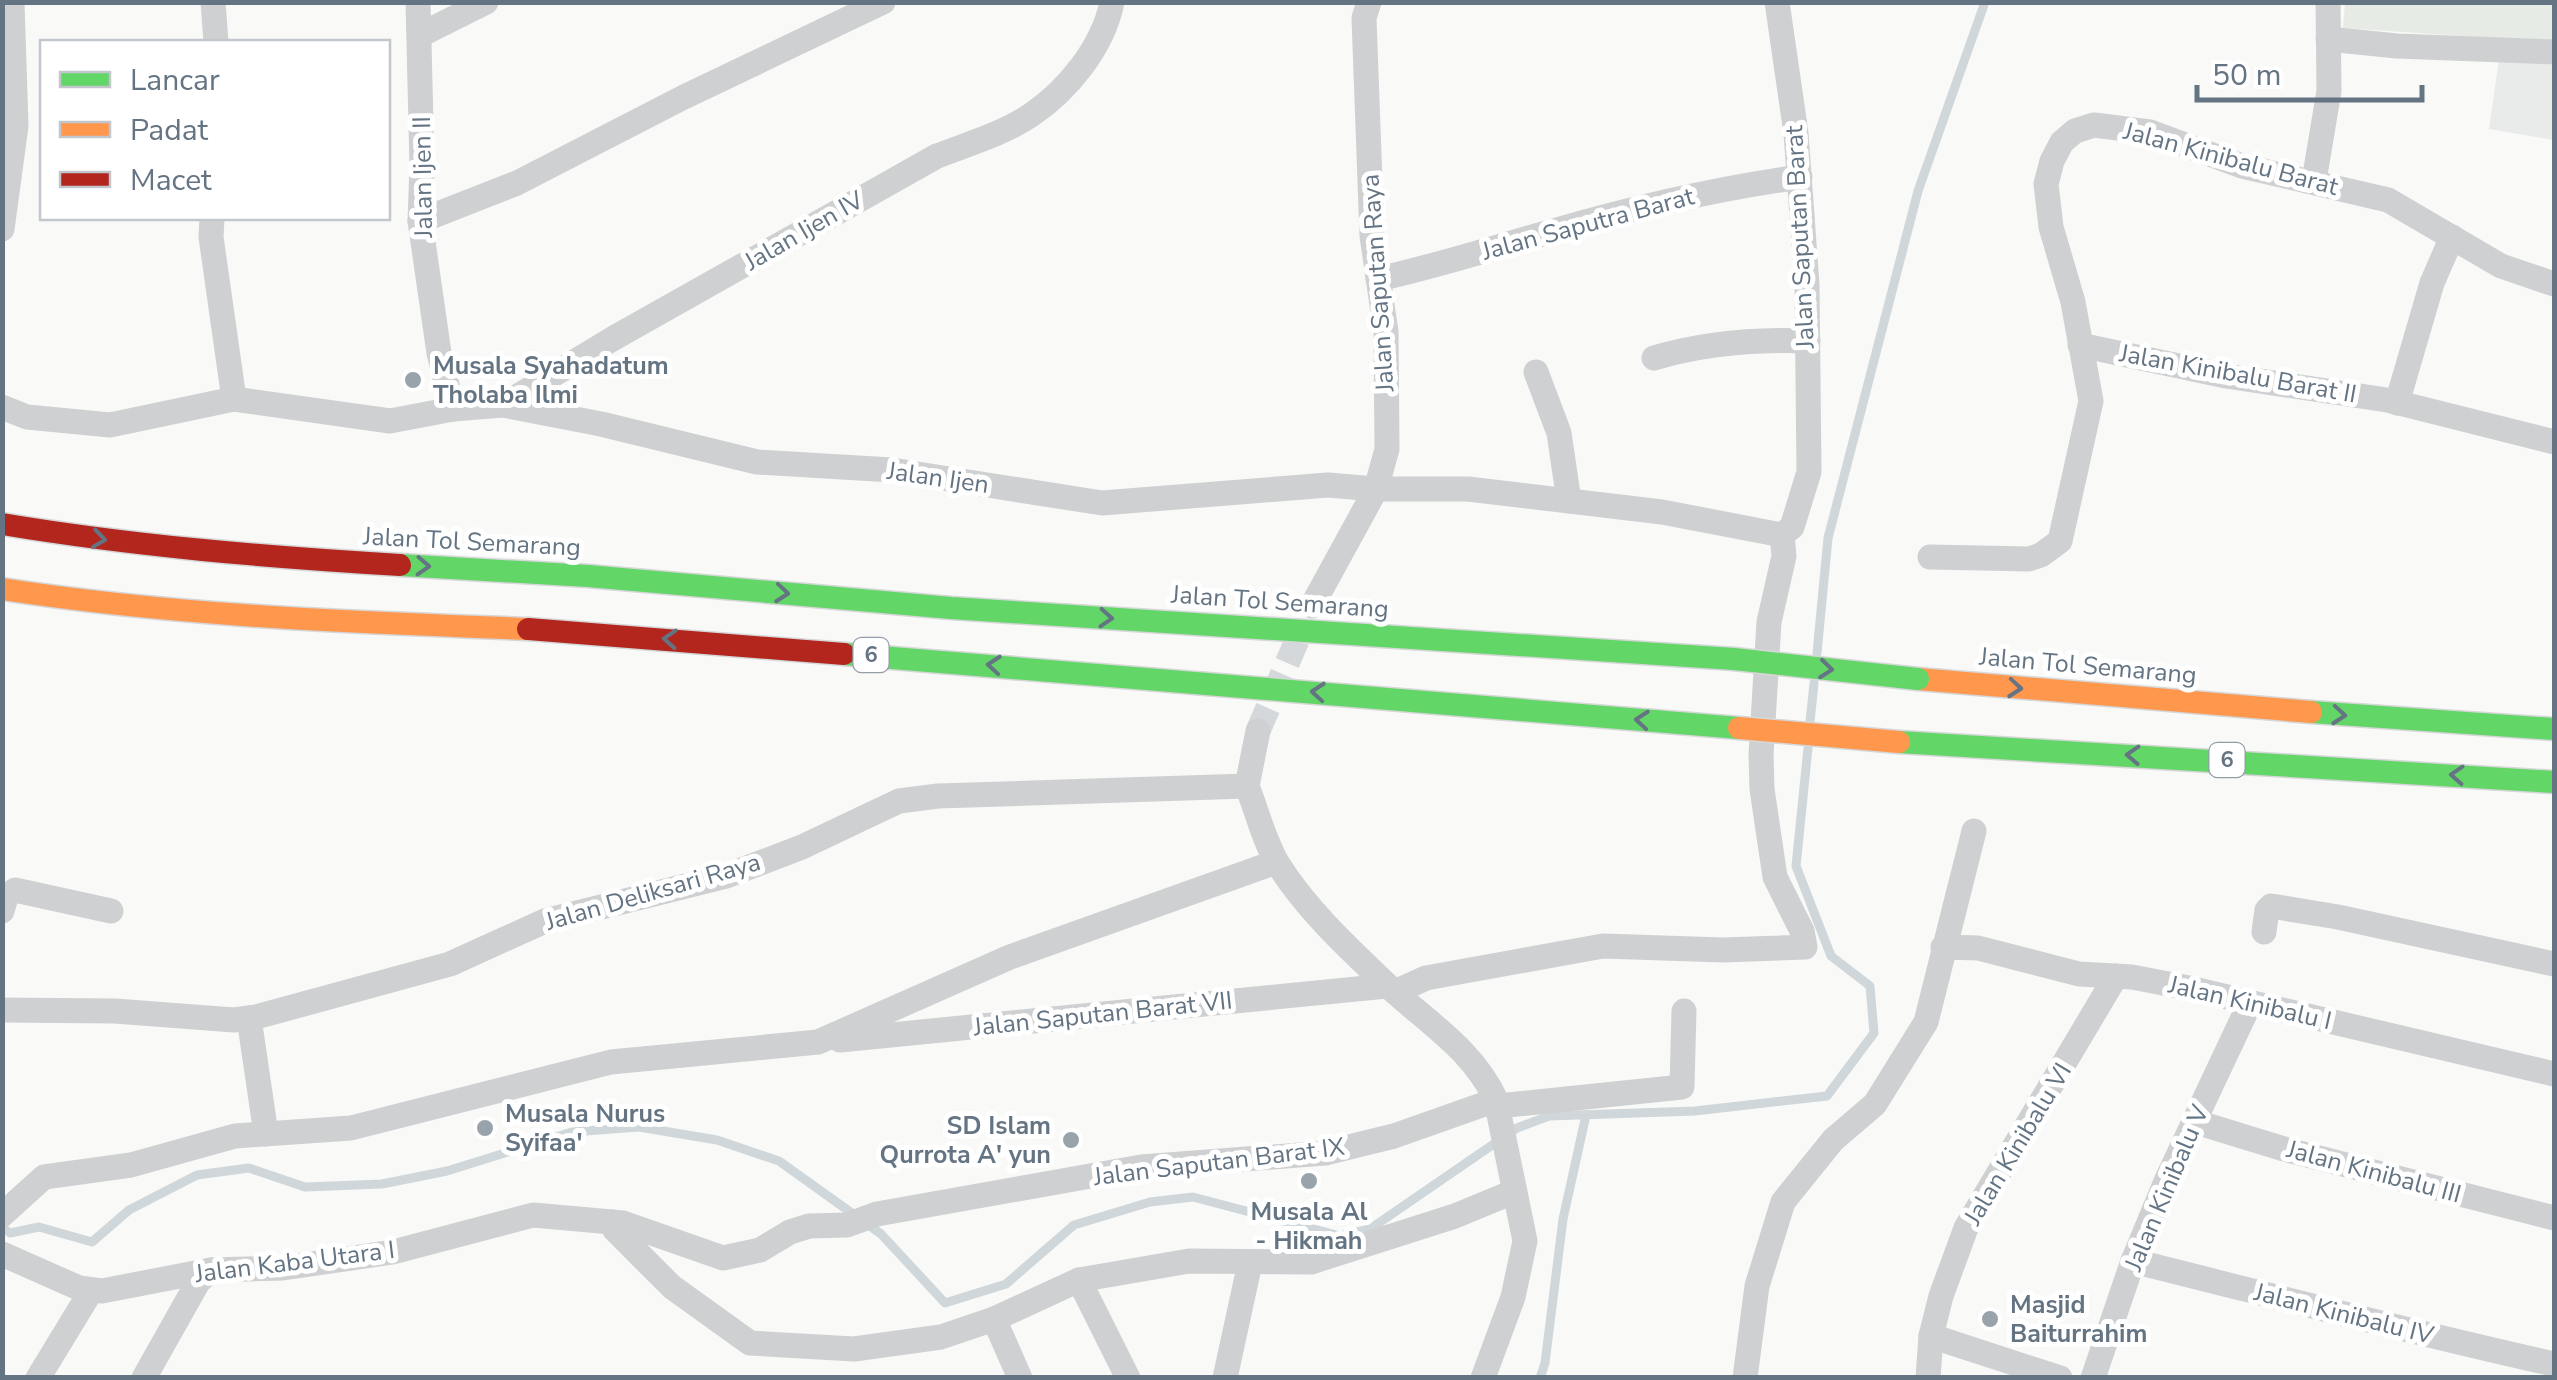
<svg xmlns="http://www.w3.org/2000/svg" width="2557" height="1380" font-family="'Nunito Sans',sans-serif">
  <style>
    .built { fill: #e9ebeb }
    .pitch { fill: #e7ebe5 }
    .lines { fill: none; stroke-linecap: round; stroke-linejoin: round }
    .stream { stroke: #cfd7da; stroke-width: 9 }
    .street-tunnel { stroke: #d4d8db; stroke-width: 25; stroke-dasharray: 25 12; stroke-linecap: butt }
    .fast-casing { stroke: #d6d7d8; stroke-width: 25 }
    .slow-casing { stroke: #d6d7d8; stroke-width: 25 }
    .jam-casing { stroke: #d6d7d8; stroke-width: 25 }
    .street { stroke: #cfd0d1; stroke-width: 25 }
    .fast { stroke: #63d668; stroke-width: 22 }
    .slow { stroke: #ff974d; stroke-width: 22 }
    .jam { stroke: #b3261e; stroke-width: 22 }
    .fast-bridge-casing { stroke: #d6d7d8; stroke-width: 25; stroke-linecap: butt }
    .slow-bridge-casing { stroke: #d6d7d8; stroke-width: 25; stroke-linecap: butt }
    .fast-bridge { stroke: #63d668; stroke-width: 22 }
    .slow-bridge { stroke: #ff974d; stroke-width: 22 }
    .oneway { stroke: #647483 }
    .poi-dot { fill: #98a3ac; stroke: #fff; stroke-width: 4 }
    .labels { text-anchor: middle; dominant-baseline: central; stroke-width: 10; stroke-linejoin: round; paint-order: stroke }
    .shield { fill: #fff; stroke: #929ea8; stroke-width: 2.5 }
    .shield-label { font-size: 22px; font-weight: bold; fill: #647483 }
    .street-label { font-size: 25px; fill: #647483; stroke: #fff }
    .poi-label { font-size: 25px; font-weight: bold; fill: #647483; stroke: #fff; text-anchor: start }
  </style>
  <rect width="100%" height="100%" fill="#f9f9f8"/>
  <!-- built -->
  <polygon class="built" points="2499,59 2554,65 2554,140 2489,129"/>
  <!-- pitch -->
  <polygon class="pitch" points="2345,3 2554,3 2554,42 2343,28"/>
  <g class="lines">
    <!-- stream -->
    <g class="stream">
      <polyline points="1817,653 1828,538 1918,191 1985,2"/>
      <polyline points="1810,722 1814,683"/>
      <polyline points="2,1227 10,1233 39,1227 92,1242 129,1210 197,1175 249,1168 305,1187 382,1184 447,1171 572,1132 639,1127 717,1140 779,1161 881,1234 945,1303 1006,1284 1074,1225 1150,1202 1193,1197 1340,1236 1370,1229 1517,1128 1549,1116 1695,1111 1827,1096 1874,1033 1870,986 1831,956 1796,866 1808,748"/>
      <polyline points="1540,1378 1545,1363 1563,1219 1586,1115"/>
    </g>
    <!-- street-tunnel -->
    <polyline class="street-tunnel" points="1258,731 1304,624"/>
    <defs>
      <g id="fast">
        <polyline points="400,565 588,576 951,608 1734,659"/>
        <polyline points="844,654 1739,728"/>
        <polyline points="2311,712 2554,729"/>
        <polyline points="1899,742 2554,782"/>
      </g>
      <g id="slow">
        <path d="M 2,589 C 177,616 352,622 528,629"/>
        <polyline points="1918,679 2311,712"/>
      </g>
      <g id="jam">
        <path d="M 2,524 C 134,546 266,557 400,565"/>
        <polyline points="528,629 844,654"/>
      </g>
    </defs>
    <!-- fast casing -->
    <use href="#fast" class="fast-casing"/>
    <!-- slow casing -->
    <use href="#slow" class="slow-casing"/>
    <!-- jam casing -->
    <use href="#jam" class="jam-casing"/>
    <!-- street -->
    <g class="street">
      <polyline points="213,2 216,42"/>
      <polyline points="418,2 422,166 420,221 439,353 453,409"/>
      <polyline points="420,35 486,2"/>
      <polyline points="2328,39 2397,46 2554,52"/>
      <polyline points="2314,181 2329,91 2328,2"/>
      <polyline points="212,218 211,237 234,399"/>
      <polyline points="420,221 517,183 684,97 883,2"/>
      <polyline points="2,229 16,126 12,2"/>
      <path d="M 1378,279 C 1437,266 1492,248 1550,232 C 1632,208 1715,189 1800,177"/>
      <polyline points="2080,345 2226,376 2387,400 2554,442"/>
      <path d="M 1654,358 C 1705,343 1755,339 1808,341"/>
      <polyline points="1536,372 1559,433 1569,501"/>
      <polyline points="2397,403 2432,283 2452,237"/>
      <polyline points="503,405 601,424 757,462 892,470 1102,503 1328,485 1376,489 1468,489 1662,512 1782,535 1792,527 1809,472 1807,285 1796,133 1777,2"/>
      <path d="M 2,407 L 27,417 L 110,425 L 234,399 L 390,421 L 453,409 L 503,405 L 614,338 L 937,156 C 968,144 1003,134 1031,115 C 1068,90 1103,47 1112,2"/>
      <polyline points="1930,557 2029,559 2041,555 2060,541 2091,401 2073,302 2051,227 2046,184 2052,161 2062,142 2075,131 2094,125 2150,132 2242,166 2388,200 2501,266 2554,284"/>
      <polyline points="1312,606 1376,489 1387,449 1386,332 1372,236 1364,18 1369,2"/>
      <path d="M 1247,786 C 1257,811 1264,841 1278,864 C 1306,909 1348,948 1386,984 C 1426,1022 1472,1048 1496,1100 L 1525,1241 L 1513,1297 L 1483,1378"/>
      <polyline points="1247,786 1258,731"/>
      <polyline points="2,911 6,897 15,890 111,911"/>
      <polyline points="2264,932 2267,910 2271,906 2338,917 2554,964"/>
      <polyline points="1943,947 1978,948 2079,974 2132,977 2189,988 2554,1074"/>
      <polyline points="1395,992 1426,978 1603,946 1723,950 1805,947 1802,931 1775,877 1762,789 1761,755 1769,622 1784,556 1782,535"/>
      <polyline points="2,1010 115,1011 234,1020 256,1017 450,964 545,921 726,876 802,847 899,801 938,796 1247,786"/>
      <polyline points="249,1018 266,1134"/>
      <polyline points="840,1040 1387,986"/>
      <polyline points="1498,1106 1682,1087 1684,1011"/>
      <polyline points="2196,1122 2284,1149 2554,1218"/>
      <polyline points="2,1215 44,1177 131,1165 235,1136 351,1128 611,1062 818,1042 1010,957 1276,862"/>
      <polyline points="612,1222 615,1230 672,1287 750,1343 854,1349 941,1337 994,1319 1079,1280 1189,1261 1311,1262 1455,1216 1513,1192"/>
      <polyline points="2,1254 79,1288 102,1291 211,1270 283,1268 393,1252 533,1215 623,1223 723,1258 760,1250 790,1232 809,1226 847,1225 877,1214 1141,1167 1325,1153 1394,1136 1496,1100"/>
      <path d="M 2133,1261 C 2274,1296 2413,1333 2554,1364"/>
      <polyline points="1079,1280 1128,1378"/>
      <polyline points="994,1319 1020,1378"/>
      <polyline points="1931,1336 2060,1378"/>
      <polyline points="38,1378 91,1291"/>
      <polyline points="144,1378 198,1282 211,1270"/>
      <polyline points="1225,1378 1250,1263"/>
      <polyline points="1745,1378 1757,1286 1783,1202 1833,1140 1875,1104 1926,1022 1974,831"/>
      <polyline points="1928,1378 1931,1336 1941,1296 1966,1228 2116,976"/>
      <polyline points="2093,1378 2133,1261 2167,1179 2250,1003"/>
    </g>
    <!-- fast -->
    <use href="#fast" class="fast"/>
    <!-- slow -->
    <use href="#slow" class="slow"/>
    <!-- jam -->
    <use href="#jam" class="jam"/>
    <defs>
      <polyline id="fast-bridge" points="1734,659 1918,679"/>
      <polyline id="slow-bridge" points="1739,728 1899,742"/>
    </defs>
    <!-- fast-bridge casing -->
    <use href="#fast-bridge" class="fast-bridge-casing"/>
    <!-- slow-bridge casing -->
    <use href="#slow-bridge" class="slow-bridge-casing"/>
    <!-- fast-bridge -->
    <use href="#fast-bridge" class="fast-bridge"/>
    <!-- slow-bridge -->
    <use href="#slow-bridge" class="slow-bridge"/>
  </g>
  <!-- one-way arrows -->
  <defs><path id="oneway-chevron" d="M-2-3.5L2.5 0L-2 3.5" fill="none" stroke-width="1.6" stroke-linecap="round" stroke-linejoin="round" transform="scale(2.5)"/></defs>
  <g class="oneway">
    <use href="#oneway-chevron" transform="translate(99 539) rotate(8)"/>
    <use href="#oneway-chevron" transform="translate(423 566) rotate(3)"/>
    <use href="#oneway-chevron" transform="translate(782 593) rotate(5)"/>
    <use href="#oneway-chevron" transform="translate(1106 618) rotate(4)"/>
    <use href="#oneway-chevron" transform="translate(670 639) rotate(-176)"/>
    <use href="#oneway-chevron" transform="translate(994 665) rotate(-175)"/>
    <use href="#oneway-chevron" transform="translate(1826 669) rotate(6)"/>
    <use href="#oneway-chevron" transform="translate(2015 688) rotate(5)"/>
    <use href="#oneway-chevron" transform="translate(1318 692) rotate(-175)"/>
    <use href="#oneway-chevron" transform="translate(2339 715) rotate(5)"/>
    <use href="#oneway-chevron" transform="translate(1642 720) rotate(-175)"/>
    <use href="#oneway-chevron" transform="translate(2133 755) rotate(-177)"/>
    <use href="#oneway-chevron" transform="translate(2457 775) rotate(-176)"/>
  </g>
  <!-- markers -->
  <g class="poi-dot">
    <circle cx="413" cy="380" r="10"/>
    <circle cx="485" cy="1128" r="10"/>
    <circle cx="1071" cy="1140" r="10"/>
    <circle cx="1309" cy="1181" r="10"/>
    <circle cx="1990" cy="1319" r="10"/>
  </g>
  <g class="labels">
    <!-- shield labels -->
    <g class="shield">
      <rect x="853.5" y="638" width="35" height="34" rx="8"/>
      <rect x="2209.5" y="743" width="35" height="34" rx="8"/>
    </g>
    <g class="shield-label">
      <text x="871" y="655">6</text>
      <text x="2227" y="760">6</text>
    </g>
    <!-- street labels -->
    <g class="street-label">
      <text transform="translate(2231 159) rotate(15)">Jalan Kinibalu Barat</text>
      <text transform="translate(423 177) rotate(-91)">Jalan Ijen II</text>
      <text transform="translate(1588 224) rotate(-15)">Jalan Saputra Barat</text>
      <text transform="translate(804 231) rotate(-30)">Jalan Ijen IV</text>
      <text transform="translate(1800 237) rotate(-93)">Jalan Saputan Barat</text>
      <text transform="translate(1378 283) rotate(-94)">Jalan Saputan Raya</text>
      <text transform="translate(2238 374) rotate(10)">Jalan Kinibalu Barat II</text>
      <text transform="translate(938 478) rotate(8)">Jalan Ijen</text>
      <text transform="translate(472 542) rotate(3)">Jalan Tol Semarang</text>
      <text transform="translate(1280 602) rotate(4)">Jalan Tol Semarang</text>
      <text transform="translate(2088 666) rotate(5)">Jalan Tol Semarang</text>
      <text transform="translate(653 892) rotate(-16)">Jalan Deliksari Raya</text>
      <text transform="translate(2250 1003) rotate(13)">Jalan Kinibalu I</text>
      <text transform="translate(1103 1014) rotate(-6)">Jalan Saputan Barat VII</text>
      <text transform="translate(2018 1144) rotate(-59)">Jalan Kinibalu VI</text>
      <text transform="translate(1219 1162) rotate(-7)">Jalan Saputan Barat IX</text>
      <text transform="translate(2374 1172) rotate(15)">Jalan Kinibalu III</text>
      <text transform="translate(2167 1188) rotate(-67)">Jalan Kinibalu V</text>
      <text transform="translate(295 1262) rotate(-7)">Jalan Kaba Utara I</text>
      <text transform="translate(2344 1314) rotate(14)">Jalan Kinibalu IV</text>
    </g>
    <!-- poi labels -->
    <g class="poi-label">
      <text x="433" y="366">Musala Syahadatum<tspan x="433" dy="29">Tholaba Ilmi</tspan></text>
      <text x="505" y="1114">Musala Nurus<tspan x="505" dy="29">Syifaa'</tspan></text>
      <text x="1051" y="1126" text-anchor="end">SD Islam<tspan x="1051" dy="29">Qurrota A' yun</tspan></text>
      <text x="1309" y="1212" text-anchor="middle">Musala Al<tspan x="1309" dy="29">- Hikmah</tspan></text>
      <text x="2010" y="1305">Masjid<tspan x="2010" dy="29">Baiturrahim</tspan></text>
    </g>
  </g>
  <!-- border -->
  <rect width="2557" height="1380" fill="none" stroke="#647483" stroke-width="10"/>
  <!-- legend -->
  <rect x="40" y="40" width="350" height="180" fill="#ffffff" stroke="#c1c7cd" stroke-width="2.5"/>
  <rect x="60" y="72" width="50" height="15" fill="#63d668" stroke="#c1c7cd" stroke-width="2.5"/>
  <text x="130" y="90" font-size="30" fill="#647483">Lancar</text>
  <rect x="60" y="122" width="50" height="15" fill="#ff974d" stroke="#c1c7cd" stroke-width="2.5"/>
  <text x="130" y="140" font-size="30" fill="#647483">Padat</text>
  <rect x="60" y="172" width="50" height="15" fill="#b3261e" stroke="#c1c7cd" stroke-width="2.5"/>
  <text x="130" y="190" font-size="30" fill="#647483">Macet</text>
  <!-- scale -->
  <path d="M2197 85v15h225v-15" fill="none" stroke="#647483" stroke-width="5"/>
  <text x="2212" y="85" font-size="30" fill="#647483" stroke="#ffffff" stroke-width="8" paint-order="stroke">50 m</text>
</svg>
